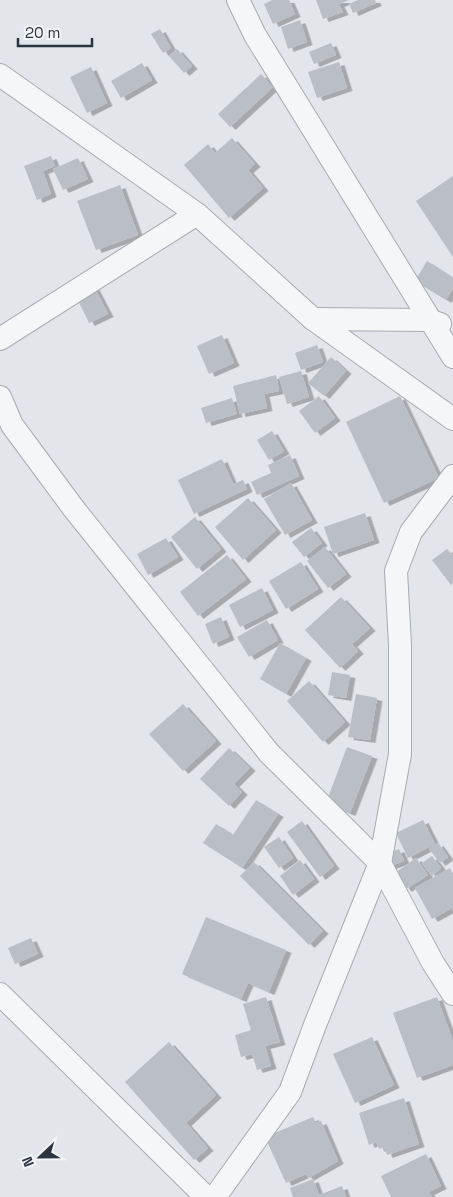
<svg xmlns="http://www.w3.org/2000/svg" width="453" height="1197" font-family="'Space Grotesk',sans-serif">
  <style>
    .building { fill: #babfc6; filter: url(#shadow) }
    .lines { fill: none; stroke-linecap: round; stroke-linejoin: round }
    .minor-casing { stroke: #a7acb4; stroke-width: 24 }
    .minor { stroke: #f5f6f8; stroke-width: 22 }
  </style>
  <defs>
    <filter id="shadow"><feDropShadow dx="5.5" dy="3" stdDeviation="0" flood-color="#0004"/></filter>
  </defs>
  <rect width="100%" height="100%" fill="#e2e5ea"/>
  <!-- building -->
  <g class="building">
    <polygon points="272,0 289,0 295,14 273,24 264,4"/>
    <polygon points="316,0 349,0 339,4 343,12 323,19"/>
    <polygon points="358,0 375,0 376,3 353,13 349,4"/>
    <polygon points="300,20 307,42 288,49 281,27"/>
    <polygon points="160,29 171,48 163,53 151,34"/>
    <polygon points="331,43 336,55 314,64 309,52"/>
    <polygon points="177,49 192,66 184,73 169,56"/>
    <polygon points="339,62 347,88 317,98 308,72"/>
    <polygon points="142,63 152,80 121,98 111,81"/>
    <polygon points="91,67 107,103 87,113 70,77"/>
    <polygon points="261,74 273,87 230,127 218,114"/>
    <polygon points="232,138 255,164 248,170 263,188 229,218 184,165 208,144 215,153"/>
    <polygon points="51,156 55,166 43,171 51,194 37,200 24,166"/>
    <polygon points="78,158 88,179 63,190 53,169"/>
    <polygon points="453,176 453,257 416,201"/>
    <polygon points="120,185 138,235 96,250 77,201"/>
    <polygon points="427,261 453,278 453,288 446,300 415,281"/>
    <polygon points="93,285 108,314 89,323 75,294"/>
    <polygon points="222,335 234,363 209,374 197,346"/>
    <polygon points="317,345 323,362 301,370 295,353"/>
    <polygon points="331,357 346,371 324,396 308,383"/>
    <polygon points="301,371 309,397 287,404 279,377"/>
    <polygon points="276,375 279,391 264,394 267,408 240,414 233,386"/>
    <polygon points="319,396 335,418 315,433 299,411"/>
    <polygon points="400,396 439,478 384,503 346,422"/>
    <polygon points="232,398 237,414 206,423 201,408"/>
    <polygon points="272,431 284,451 269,460 257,440"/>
    <polygon points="290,455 299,476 257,495 251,482 271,473 268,465"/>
    <polygon points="222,459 233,484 243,480 247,489 194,514 178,480"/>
    <polygon points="291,483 312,520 285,535 264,499"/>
    <polygon points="248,498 276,530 243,560 215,527"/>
    <polygon points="365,513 374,540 333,554 324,527"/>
    <polygon points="195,517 221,549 197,569 171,537"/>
    <polygon points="311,528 322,543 304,557 292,542"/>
    <polygon points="166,538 178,557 148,575 137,554"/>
    <polygon points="325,547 346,574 328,588 307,561"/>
    <polygon points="447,549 453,556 453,583 451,585 432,560"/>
    <polygon points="227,555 246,579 198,616 180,592"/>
    <polygon points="301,562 318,589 286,609 269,581"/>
    <polygon points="262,588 273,610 240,627 229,605"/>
    <polygon points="341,597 370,628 352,644 358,651 340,668 305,630"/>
    <polygon points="221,617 229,637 213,644 205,624"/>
    <polygon points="267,620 278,640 249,657 237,637"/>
    <polygon points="280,643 306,658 286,694 260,679"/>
    <polygon points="332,672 350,675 346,698 328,695"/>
    <polygon points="309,681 345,722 323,742 287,701"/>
    <polygon points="356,694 377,698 370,740 348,737"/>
    <polygon points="183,704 216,741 183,771 149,734"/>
    <polygon points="347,747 372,756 350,813 326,803"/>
    <polygon points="229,748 250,768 234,784 242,792 229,806 200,779"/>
    <polygon points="256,800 278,814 242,868 203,843 216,824 233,835"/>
    <polygon points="423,820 435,844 408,858 396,833"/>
    <polygon points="302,821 334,866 320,877 287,832"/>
    <polygon points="279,837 293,858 279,868 264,847"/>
    <polygon points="438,843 448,857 440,863 429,849"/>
    <polygon points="399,849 404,861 388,867 384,855"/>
    <polygon points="432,856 441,868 432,876 422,863"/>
    <polygon points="416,858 428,875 406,889 395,873"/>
    <polygon points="300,860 314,879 293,895 280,876"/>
    <polygon points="254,862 323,931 309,945 240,876"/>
    <polygon points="450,868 453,874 453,911 452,908 432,919 415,888"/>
    <polygon points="206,917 286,950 269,992 248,983 241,999 182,974"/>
    <polygon points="31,938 38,954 15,964 8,948"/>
    <polygon points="266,997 280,1042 265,1046 271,1066 257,1070 252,1054 241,1057 235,1035 251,1030 243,1004"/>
    <polygon points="437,997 453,1041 453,1065 417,1078 393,1013"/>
    <polygon points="372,1037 394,1085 355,1103 333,1054"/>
    <polygon points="169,1042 216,1095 186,1123 208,1148 194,1160 125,1082"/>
    <polygon points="404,1098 419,1144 387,1155 384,1147 379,1149 376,1142 369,1145 359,1113"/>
    <polygon points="313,1117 316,1123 321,1121 338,1161 308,1178 306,1174 286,1183 265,1137"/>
    <polygon points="426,1154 441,1186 429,1192 432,1197 391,1197 381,1176"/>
    <polygon points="313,1179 319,1195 342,1186 346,1197 293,1197 290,1188"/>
  </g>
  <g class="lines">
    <defs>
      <g id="minor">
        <polyline points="238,0 255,35 453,357"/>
        <polyline points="0,75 197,214 313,319 453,419"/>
        <polyline points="313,319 428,320 440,324"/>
        <polyline points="0,339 197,214"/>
        <polyline points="0,397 12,425 74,509 269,753 380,863 433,963 453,994"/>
        <polyline points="0,994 206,1197"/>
        <polyline points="215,1197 290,1092 315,1025 380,863 400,754 400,645 396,571 411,532 453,476"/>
      </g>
    </defs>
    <!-- minor casing -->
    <use href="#minor" class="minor-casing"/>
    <!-- minor -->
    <use href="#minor" class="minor"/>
  </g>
  <!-- north arrow -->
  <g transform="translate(40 1157) rotate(248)" stroke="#f2f4f7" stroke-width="4" paint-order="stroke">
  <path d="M0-4L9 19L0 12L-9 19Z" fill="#2b3441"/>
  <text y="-8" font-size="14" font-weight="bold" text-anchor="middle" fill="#2b3441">N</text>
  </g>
  <!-- scale -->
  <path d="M18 38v8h74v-8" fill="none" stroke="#2b3441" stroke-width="2.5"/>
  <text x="25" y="38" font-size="15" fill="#2b3441" stroke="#f2f4f7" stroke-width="4" paint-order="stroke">20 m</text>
</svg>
